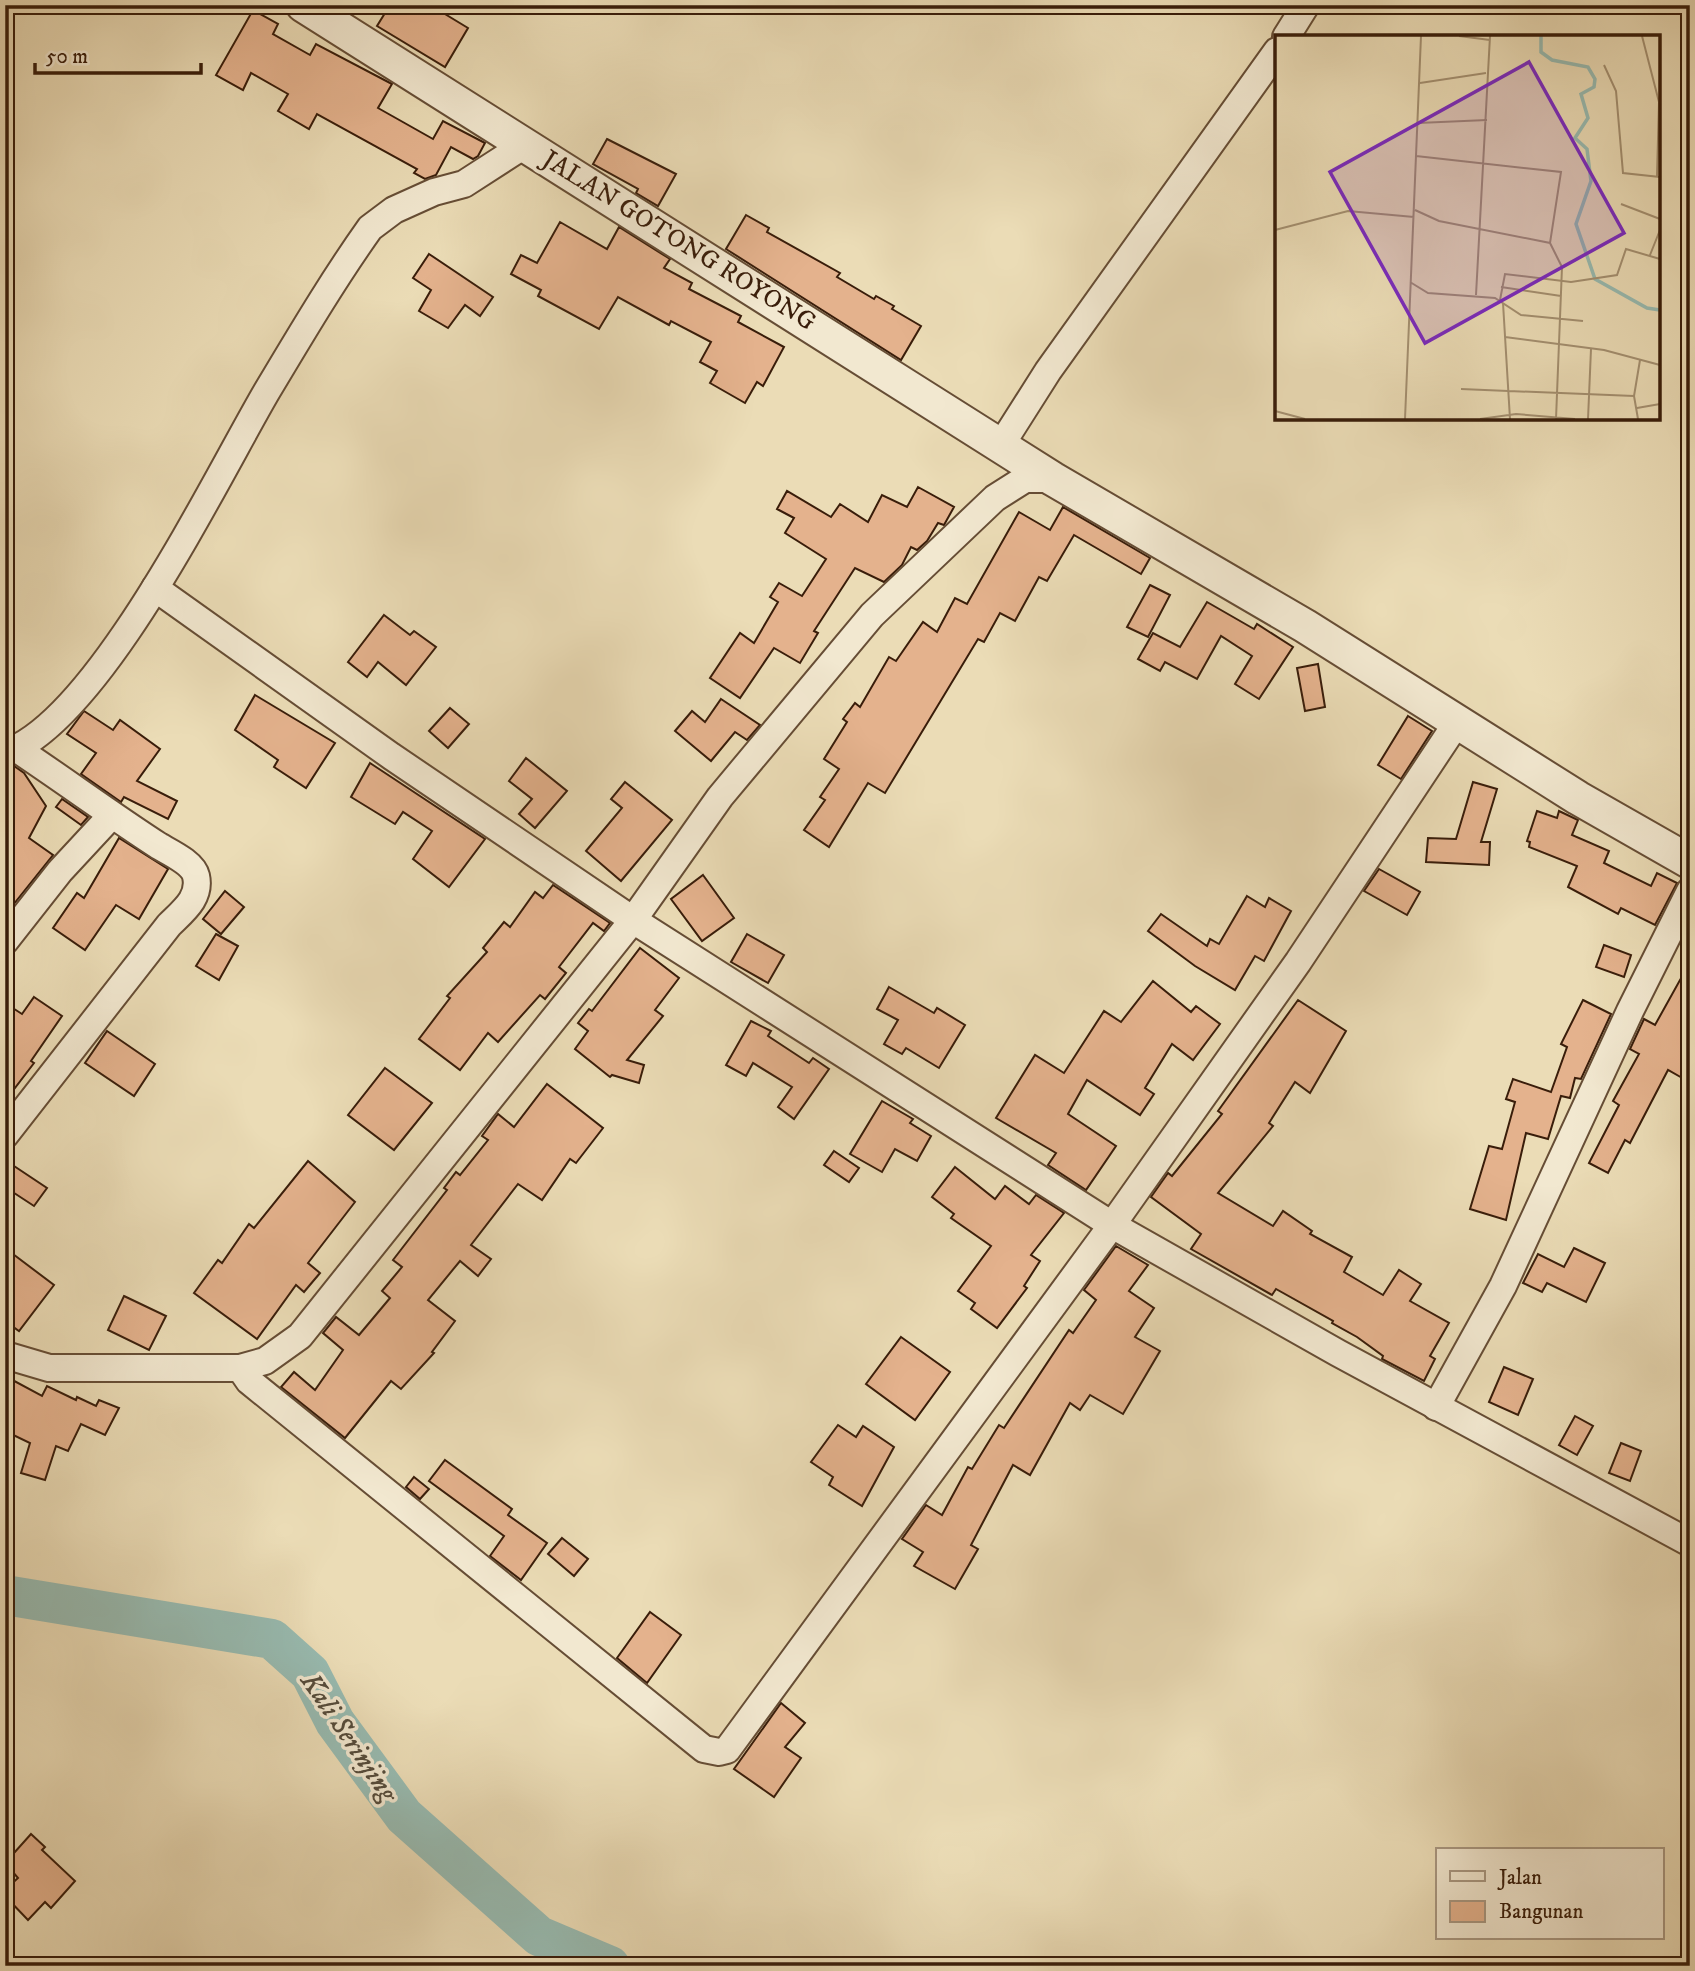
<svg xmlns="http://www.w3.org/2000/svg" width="1695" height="1971" font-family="'IM FELL DW Pica',serif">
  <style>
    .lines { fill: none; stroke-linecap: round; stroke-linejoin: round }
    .river { stroke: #98bbb1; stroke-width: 40 }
    .building { fill: #e4b28d; stroke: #391d0a; stroke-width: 2 }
    .minor-casing { stroke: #664d35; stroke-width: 30 }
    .tertiary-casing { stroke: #664d35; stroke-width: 37 }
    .minor { stroke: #f2e8d0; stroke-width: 26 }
    .tertiary { stroke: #f2e8d0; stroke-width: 33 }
    .labels { text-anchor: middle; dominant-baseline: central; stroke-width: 7; stroke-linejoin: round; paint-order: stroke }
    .street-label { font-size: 26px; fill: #391d0a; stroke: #f2e8d0 }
    .water-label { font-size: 28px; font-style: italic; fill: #564c3c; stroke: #f2e8d0 }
    .inset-river { fill: none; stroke: #98bbb1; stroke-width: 3.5 }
    .inset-road { fill: none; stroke: #a49071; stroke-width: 2 }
    .view { fill: #7b2cbf; fill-opacity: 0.15; stroke: #7b2cbf; stroke-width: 3.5 }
    .inset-edge { fill: none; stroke: #391d0a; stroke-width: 3.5 }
  </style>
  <rect width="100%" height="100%" fill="#ebdcb6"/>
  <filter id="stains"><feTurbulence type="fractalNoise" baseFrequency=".00286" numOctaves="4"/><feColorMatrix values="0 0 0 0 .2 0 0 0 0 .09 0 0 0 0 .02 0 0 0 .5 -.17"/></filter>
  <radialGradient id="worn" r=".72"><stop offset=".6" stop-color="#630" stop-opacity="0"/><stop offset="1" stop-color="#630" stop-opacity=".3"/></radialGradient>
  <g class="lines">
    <!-- river -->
    <polyline class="river" points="5,1595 272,1639 310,1673 335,1722 404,1816 539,1936 610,1966"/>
  </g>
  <!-- building -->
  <g class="building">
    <polygon points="390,5 430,5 468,28 445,67 377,26"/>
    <polygon points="253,10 278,24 273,34 310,55 316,44 392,84 378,108 433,139 443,121 485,143 478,156 473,159 451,147 436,175 425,179 414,173 417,169 317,114 309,129 278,111 288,94 251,73 243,90 216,75"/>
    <polygon points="607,139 676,174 658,206 636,193 638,189 593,164"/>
    <polygon points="746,215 769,228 767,232 840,273 837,277 874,299 876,296 894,306 892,309 921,326 901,360 726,249"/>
    <polygon points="560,222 607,249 619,227 670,259 664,268 692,283 689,289 741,316 738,322 784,347 763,386 757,382 745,403 710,383 717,371 700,362 711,342 671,321 669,325 618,297 599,329 538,296 541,290 511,274 521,255 537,263"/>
    <polygon points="429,254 493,297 480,316 465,305 448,328 419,311 431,290 413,278"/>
    <polygon points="918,487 954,507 944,525 938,523 927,541 917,550 911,547 902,565 884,582 855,568 814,631 818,633 800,663 774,648 740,698 710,678 740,633 754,643 778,602 770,597 779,583 802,596 826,559 785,533 794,518 777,509 787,491 831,517 840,504 868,522 882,495 907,507"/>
    <polygon points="1063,507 1150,558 1141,574 1074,535 1047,581 1039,577 1015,621 1000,613 984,642 978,639 885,793 868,783 829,847 804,830 825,800 820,797 839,769 824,759 847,722 843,719 855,703 860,707 889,657 896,661 923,622 937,632 955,598 967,604 1019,512 1050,530"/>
    <polygon points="1150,585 1170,595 1148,637 1127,627"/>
    <polygon points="1207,602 1254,629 1257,624 1293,647 1259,699 1235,684 1252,656 1221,636 1197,679 1165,662 1160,671 1138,659 1153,633 1180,647"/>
    <polygon points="384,615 410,635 414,631 436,647 406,685 378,662 367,677 348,662"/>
    <polygon points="1318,664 1325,707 1305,711 1297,668"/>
    <polygon points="255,695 335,743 306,788 274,767 278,760 235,730"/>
    <polygon points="721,699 760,725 747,740 735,732 711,761 675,731 692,711 705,722"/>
    <polygon points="450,708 469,724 448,748 429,731"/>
    <polygon points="84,711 113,730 120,720 160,749 137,781 177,801 168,819 124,797 121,802 81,774 96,753 67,734"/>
    <polygon points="1408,716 1432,731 1401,779 1378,765"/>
    <polygon points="526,758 567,791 535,828 519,814 532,799 509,781"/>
    <polygon points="370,763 485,839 449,887 413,859 432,831 403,812 395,824 351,797"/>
    <polygon points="14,766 24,773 46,806 29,838 53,855 5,915 5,769"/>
    <polygon points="625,782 672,820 621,881 586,851 622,808 611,799"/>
    <polygon points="1473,782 1497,789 1481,842 1490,842 1489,865 1426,862 1428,838 1456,839"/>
    <polygon points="62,799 88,817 81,825 56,807"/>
    <polygon points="1537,811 1557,818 1559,811 1578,820 1572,835 1609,851 1604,863 1651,886 1657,873 1677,883 1655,925 1621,908 1618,914 1568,887 1577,866 1529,847 1530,842 1527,841"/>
    <polygon points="119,838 168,869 139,919 116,905 85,950 53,928 77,893 84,898"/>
    <polygon points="1379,869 1420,892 1407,915 1364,891"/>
    <polygon points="703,875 734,918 702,941 671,899"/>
    <polygon points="553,885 610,923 604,931 593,923 559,967 566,973 545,999 540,995 498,1042 488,1033 460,1070 419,1039 450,998 447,996 487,952 483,948 504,922 510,927 535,892 543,898"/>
    <polygon points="225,891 244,907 221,934 203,919"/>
    <polygon points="1247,896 1265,907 1269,898 1291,911 1264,961 1255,956 1235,990 1195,966 1148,931 1161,914 1207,946 1210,939 1219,944"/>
    <polygon points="216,934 238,946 219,980 196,966"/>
    <polygon points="747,934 784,955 768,983 731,962"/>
    <polygon points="1604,945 1631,955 1624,977 1596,967"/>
    <polygon points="640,948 679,978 655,1010 663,1016 627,1060 644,1065 639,1083 612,1075 610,1077 575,1049 588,1031 578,1023 589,1009 592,1011"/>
    <polygon points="1690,962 1690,1068 1684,1079 1668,1070 1630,1143 1625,1140 1608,1173 1589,1163 1619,1105 1613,1101 1639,1054 1630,1049 1644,1019 1655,1025"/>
    <polygon points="1153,981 1191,1012 1196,1006 1220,1024 1193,1060 1172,1044 1145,1088 1154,1094 1140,1115 1087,1080 1068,1114 1116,1146 1086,1190 1048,1165 1056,1153 996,1118 1035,1055 1064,1073 1104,1011 1121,1022"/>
    <polygon points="889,987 934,1013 937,1008 965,1025 939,1068 906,1048 902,1054 884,1044 898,1020 877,1009"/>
    <polygon points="34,997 62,1016 31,1061 34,1063 5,1101 5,1003 22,1014"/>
    <polygon points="1298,1000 1346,1031 1310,1093 1295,1082 1269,1123 1273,1126 1218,1193 1273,1226 1283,1211 1312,1231 1310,1234 1352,1257 1344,1272 1383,1295 1399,1270 1421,1284 1410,1301 1449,1323 1430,1356 1435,1359 1424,1381 1382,1359 1383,1356 1357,1337 1332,1323 1333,1321 1276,1289 1272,1295 1191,1249 1201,1234 1151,1197 1168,1173 1172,1176 1222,1114 1218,1111"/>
    <polygon points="1583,1000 1611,1014 1581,1079 1575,1078 1570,1098 1561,1096 1548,1139 1526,1133 1506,1220 1470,1209 1489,1146 1502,1149 1515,1102 1506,1099 1513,1079 1551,1092 1567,1047 1561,1044"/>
    <polygon points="751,1021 771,1031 768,1036 809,1063 813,1058 829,1069 794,1119 778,1107 792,1087 753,1063 746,1076 726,1065"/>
    <polygon points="107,1031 155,1064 134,1096 85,1063"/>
    <polygon points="385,1068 432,1103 394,1150 348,1115"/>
    <polygon points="547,1084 603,1128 576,1163 570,1159 542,1200 518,1184 471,1245 491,1259 478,1276 460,1261 428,1300 455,1321 432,1352 434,1353 401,1389 391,1381 345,1438 281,1387 294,1372 315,1390 343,1350 323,1333 336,1317 359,1335 390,1298 382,1291 402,1267 393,1260 447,1190 444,1188 456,1172 460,1175 488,1140 482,1136 498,1114 514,1127"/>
    <polygon points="882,1101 913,1119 910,1123 931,1136 917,1161 895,1149 882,1172 850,1154"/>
    <polygon points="834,1151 859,1168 849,1182 824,1165"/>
    <polygon points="5,1160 47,1188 34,1206 5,1187"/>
    <polygon points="308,1161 355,1202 308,1263 320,1273 304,1292 296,1285 257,1339 194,1293 218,1260 222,1263 249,1224 254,1228"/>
    <polygon points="955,1167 995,1199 1005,1186 1029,1204 1036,1195 1064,1213 1031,1255 1040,1261 1024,1286 1027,1288 997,1328 971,1309 975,1303 958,1291 991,1246 951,1218 954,1214 932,1197"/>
    <polygon points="1116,1246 1148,1265 1129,1291 1154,1308 1135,1337 1160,1351 1123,1414 1090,1395 1080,1410 1070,1403 1030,1475 1013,1465 971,1545 978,1549 955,1589 914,1566 923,1552 902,1539 926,1505 942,1515 968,1467 972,1469 999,1425 1004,1428 1069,1330 1073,1333 1096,1300 1084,1290"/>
    <polygon points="5,1248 54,1285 19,1331 5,1321"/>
    <polygon points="1574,1248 1605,1263 1586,1302 1547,1283 1542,1292 1523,1283 1538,1254 1564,1267"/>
    <polygon points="124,1296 166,1316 149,1350 108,1330"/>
    <polygon points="901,1337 950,1372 915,1420 866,1384"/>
    <polygon points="1504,1367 1533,1379 1518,1415 1489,1402"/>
    <polygon points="5,1376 42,1396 47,1386 76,1400 77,1397 96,1406 99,1400 119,1408 105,1435 81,1424 68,1451 56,1446 45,1480 21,1473 30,1443 5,1431"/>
    <polygon points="1575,1416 1593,1426 1577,1455 1559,1445"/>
    <polygon points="838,1425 856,1437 863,1426 894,1447 862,1506 829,1485 833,1477 811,1462"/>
    <polygon points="1621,1443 1641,1451 1630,1481 1609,1473"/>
    <polygon points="445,1460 512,1509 508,1515 547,1543 521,1580 490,1556 504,1536 429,1481"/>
    <polygon points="414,1477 429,1489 420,1499 406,1487"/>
    <polygon points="562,1538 588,1559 574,1576 548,1554"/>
    <polygon points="650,1612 681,1635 647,1683 617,1658"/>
    <polygon points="781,1703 805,1723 785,1747 801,1758 774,1797 734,1769"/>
    <polygon points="31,1834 45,1847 42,1850 75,1881 51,1908 45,1902 28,1920 5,1896 5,1890 18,1878 5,1863"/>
  </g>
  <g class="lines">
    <defs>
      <g id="minor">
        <polyline points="1286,37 1306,5"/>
        <polyline points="1001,445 1048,371 1277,51"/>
        <polyline points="155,588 391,756 633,920 1112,1225 1338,1353 1690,1543"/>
        <path d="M 5,753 C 99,721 216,478 267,391 C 300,336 333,280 370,228 L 394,210 L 434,192 L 464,184 L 526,144"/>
        <polyline points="5,941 60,871 111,816"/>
        <path d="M 5,1135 L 169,925 C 183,911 201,898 196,876 C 193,863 171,853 159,846 C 111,815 65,781 17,749"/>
        <polyline points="5,1355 49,1368 240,1368 265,1361 300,1336 633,920 720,797 872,615 995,498 1025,479 1053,479"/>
        <polyline points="240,1368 249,1381 704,1749 719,1752 727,1750 1112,1225 1298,962 1458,721"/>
        <polyline points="1436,1407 1503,1286 1630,1011 1690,891"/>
      </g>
      <polyline id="tertiary" points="303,5 1053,479 1305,626 1578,798 1690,862"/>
    </defs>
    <!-- minor casing -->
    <use href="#minor" class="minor-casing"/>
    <!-- tertiary casing -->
    <use href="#tertiary" class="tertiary-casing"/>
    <!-- minor -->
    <use href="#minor" class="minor"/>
    <!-- tertiary -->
    <use href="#tertiary" class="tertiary"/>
  </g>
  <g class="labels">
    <!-- street labels -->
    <g class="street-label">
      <text transform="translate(679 241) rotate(32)">JALAN GOTONG ROYONG</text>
    </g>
    <!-- water labels -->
    <g class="water-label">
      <text transform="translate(349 1737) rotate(56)">Kali Serinjing</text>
    </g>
  </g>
  <!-- overview -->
  <g transform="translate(1275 35)">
    <rect width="385" height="385" fill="#ebdcb6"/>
    <path class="inset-river" d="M 266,1 L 266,17 L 277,25 L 313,32 L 320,44 L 319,52 L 306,59 L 313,83 L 300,103 L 312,114 L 316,146 L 301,189 L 320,244 L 372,273 L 385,275"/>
    <path class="inset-road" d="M 184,1 L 215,5M 367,1 L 384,67 L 382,141M 329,30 L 341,56 L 348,138 L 385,142M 145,48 L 211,38M 143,88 L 212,85M 141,121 L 286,137 L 275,208M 346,169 L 385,184M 140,175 L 164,186 L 275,208 L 287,232 L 281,384M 0,195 L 73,176 L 139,182M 375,220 L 385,195M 135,247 L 153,258 L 220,263 L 246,280 L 308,286M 226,252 L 286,261M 201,260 L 215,1M 225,265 L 230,239 L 296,247 L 342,240 L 351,214 L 385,224M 228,268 L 235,384M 230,302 L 329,315 L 385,330M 186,354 L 359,361M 362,373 L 385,369M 0,376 L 30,384M 130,384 L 146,1M 205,384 L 241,379 L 300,384M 313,384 L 316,314M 363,384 L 359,361 L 365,325"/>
    <path class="view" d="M 254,27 L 349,198 L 150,308 L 55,137 Z"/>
    <rect width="385" height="385" class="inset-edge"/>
  </g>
  <!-- margin -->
  <rect width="1695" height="1971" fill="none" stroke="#ebdcb6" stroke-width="28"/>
  <rect x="7" y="7" width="1681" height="1957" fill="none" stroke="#391d0a" stroke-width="3.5"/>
  <rect x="14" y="14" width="1667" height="1943" fill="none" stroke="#391d0a" stroke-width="2"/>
  <!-- legend -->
  <rect x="1436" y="1848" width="228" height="91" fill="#f2e8d0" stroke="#a89781" stroke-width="2"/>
  <rect x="1450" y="1871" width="35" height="10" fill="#f2e8d0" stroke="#a89781" stroke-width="2"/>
  <text x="1499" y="1884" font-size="21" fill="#391d0a">Jalan</text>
  <rect x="1450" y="1901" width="35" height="21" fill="#e4b28d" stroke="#a89781" stroke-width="2"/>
  <text x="1499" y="1918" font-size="21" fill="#391d0a">Bangunan</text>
  <!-- scale -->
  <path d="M35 63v10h166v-10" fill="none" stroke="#391d0a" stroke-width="3.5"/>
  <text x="46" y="63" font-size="21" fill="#391d0a" stroke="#f2e8d0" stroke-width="5" paint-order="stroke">50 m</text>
  <rect width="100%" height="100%" filter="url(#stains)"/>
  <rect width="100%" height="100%" fill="url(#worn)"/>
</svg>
